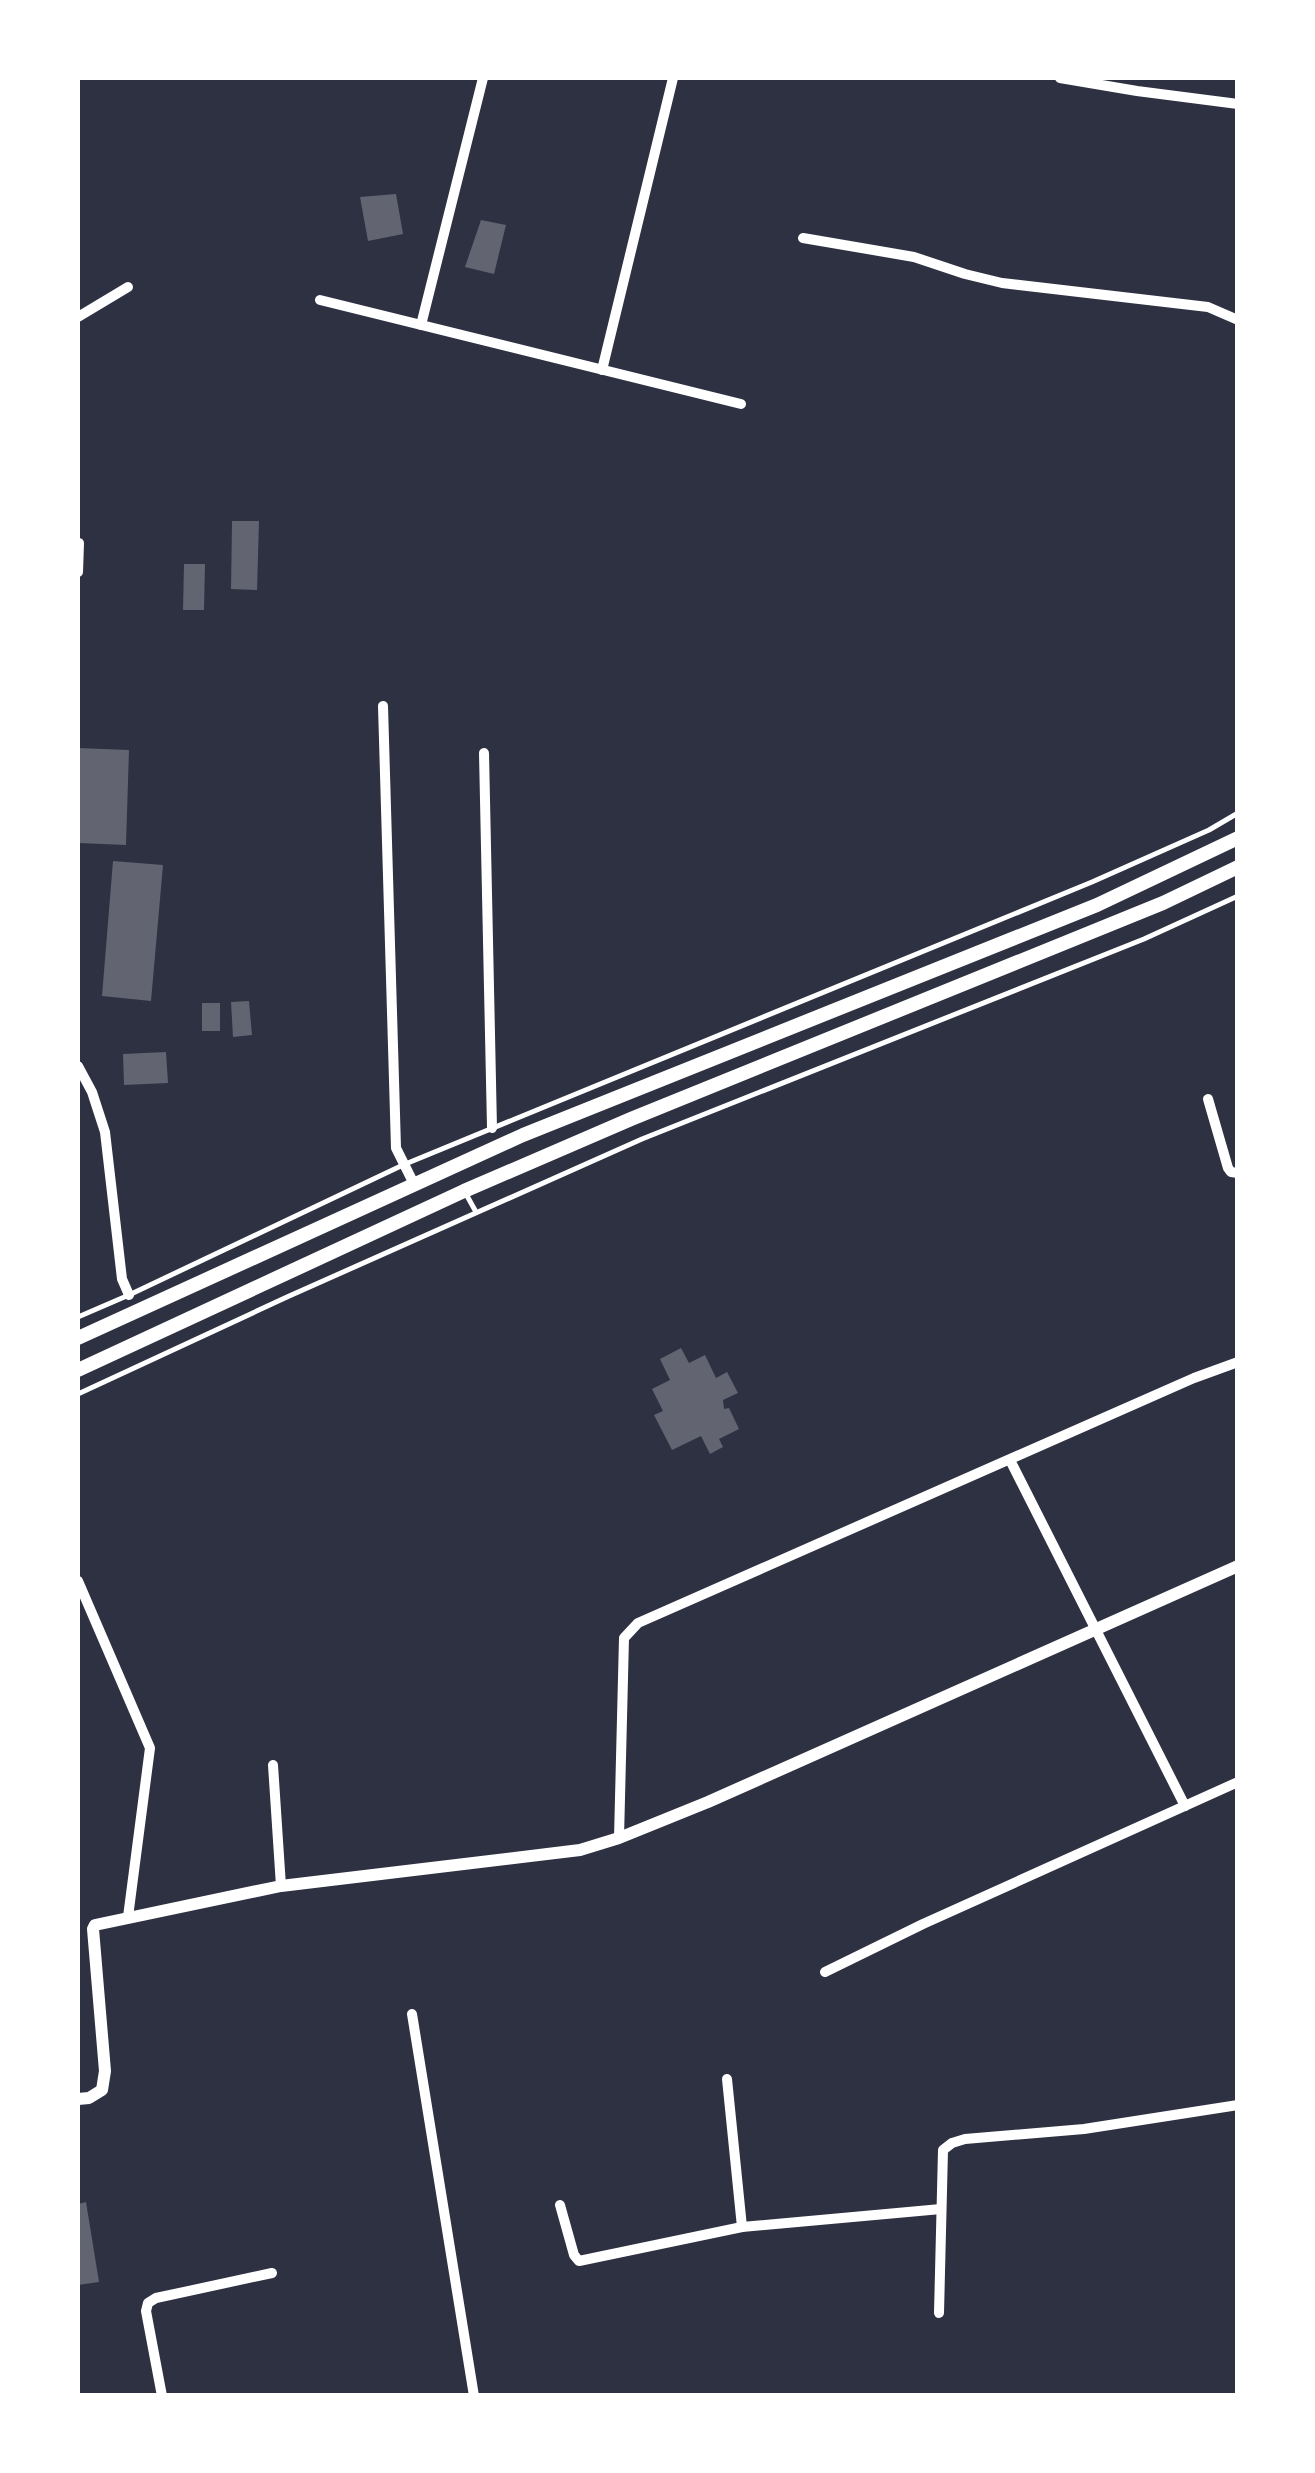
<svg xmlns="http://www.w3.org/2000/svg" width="1315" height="2473" font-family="'Noto Sans',sans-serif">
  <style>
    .building { fill: #626471 }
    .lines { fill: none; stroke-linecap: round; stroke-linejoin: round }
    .service { stroke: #fff; stroke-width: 5 }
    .minor { stroke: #fff; stroke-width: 10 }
    .tertiary { stroke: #fff; stroke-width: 12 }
    .secondary { stroke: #fff; stroke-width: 14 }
  </style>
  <rect width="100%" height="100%" fill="#2d3142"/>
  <!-- building -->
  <g class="building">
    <polygon points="396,194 403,234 368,241 360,197"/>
    <polygon points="481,220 506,225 494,274 465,267"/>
    <polygon points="232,521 259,521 257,590 231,589"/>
    <polygon points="184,564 205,564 204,610 183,610"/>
    <polygon points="78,748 129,750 126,845 78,843"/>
    <polygon points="113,861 163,865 151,1001 102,996"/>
    <polygon points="249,1001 252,1035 233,1037 231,1002"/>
    <rect x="202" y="1003" width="18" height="28"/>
    <polygon points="166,1052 168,1083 124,1085 123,1054"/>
    <polygon points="681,1348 689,1363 705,1355 716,1378 727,1372 738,1393 723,1400 724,1409 729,1408 739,1429 719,1439 723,1447 710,1454 701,1436 672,1450 654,1415 663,1411 652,1389 670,1380 660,1359"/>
    <polygon points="86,2202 99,2282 78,2285 78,2204"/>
  </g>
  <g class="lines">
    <!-- service -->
    <g class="service">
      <polyline points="466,1194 476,1212"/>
      <polyline points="78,1317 129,1295 403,1165 1092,882 1209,830 1238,813"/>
      <polyline points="78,1394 287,1297 642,1139 1144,939 1238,896"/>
    </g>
    <!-- minor -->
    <g class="minor">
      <polyline points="1060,78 1137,91 1238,104"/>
      <polyline points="803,238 914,257 965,274 1002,283 1208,307 1238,320"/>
      <polyline points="320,300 741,404"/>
      <polyline points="78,317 128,287"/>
      <polyline points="421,325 483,78"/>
      <polyline points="602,370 673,78"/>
      <polyline points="78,572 79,543"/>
      <polyline points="383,706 396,1148 414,1184"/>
      <polyline points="484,753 492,1128"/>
      <polyline points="78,1066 92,1092 105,1132 122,1279 129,1295"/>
      <polyline points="1208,1099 1228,1168 1231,1172 1238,1173"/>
      <polyline points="1010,1460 1185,1806"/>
      <polyline points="78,1581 150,1748 128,1917"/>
      <polyline points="273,1765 281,1886"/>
      <polyline points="619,1838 624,1638 638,1623 1194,1378 1238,1362"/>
      <polyline points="825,1972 923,1924 1238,1782"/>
      <polyline points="412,2014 474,2396"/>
      <polyline points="727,2079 742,2227"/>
      <polyline points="560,2205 574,2255 579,2261 742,2227 941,2209"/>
      <polyline points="939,2313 943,2150 952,2143 965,2139 1084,2129 1238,2105"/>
      <polyline points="162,2396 146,2311 148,2303 156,2298 272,2273"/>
    </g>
    <!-- tertiary -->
    <polyline class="tertiary" points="78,2099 89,2098 102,2090 105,2071 93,1929 95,1925 281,1886 580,1850 619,1838 708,1802 1238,1566"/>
    <!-- secondary -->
    <g class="secondary">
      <polyline points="78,1338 523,1135 1097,905 1238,838"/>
      <polyline points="78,1370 464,1191 631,1119 1163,903 1238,867"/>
    </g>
  </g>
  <!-- border -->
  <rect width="1315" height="2473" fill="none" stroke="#ffffff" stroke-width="160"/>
</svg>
